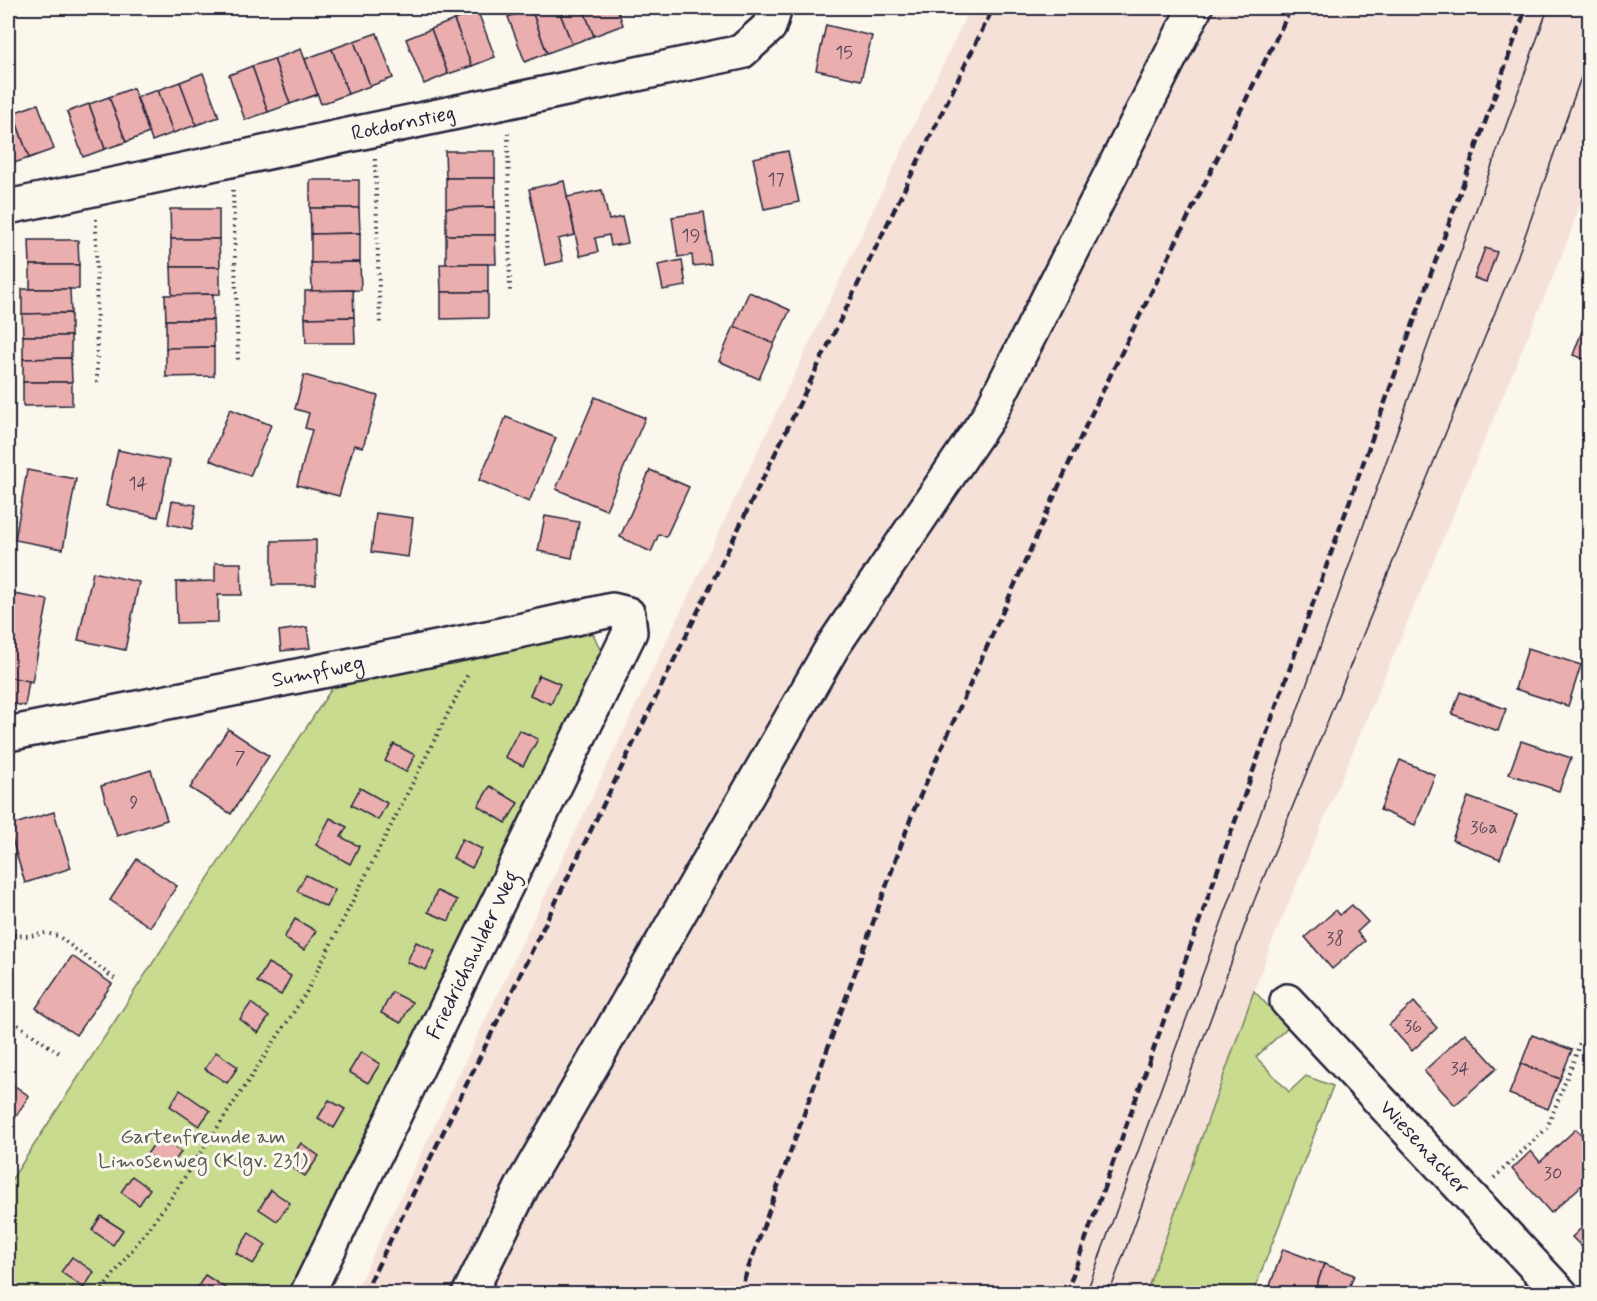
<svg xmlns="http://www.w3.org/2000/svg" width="1597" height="1301" font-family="Mynerve,sans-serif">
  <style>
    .built { fill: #f6e1d9 }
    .green { fill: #c8db8f; stroke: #757e65; stroke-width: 1.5 }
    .building { fill: #e9aead; stroke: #22223b; stroke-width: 1.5 }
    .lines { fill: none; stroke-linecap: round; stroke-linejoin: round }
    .minor-casing { stroke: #22223b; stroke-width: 38 }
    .path { stroke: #22223b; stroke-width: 4; stroke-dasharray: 1.5 4.5; stroke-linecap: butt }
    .minor { stroke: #fbf7ec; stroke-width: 33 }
    .tram { stroke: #22223b; stroke-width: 1.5 }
    .rail { stroke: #22223b; stroke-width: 4.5; stroke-dasharray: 9 4.5; stroke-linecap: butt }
    .labels { text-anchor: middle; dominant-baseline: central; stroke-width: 6; stroke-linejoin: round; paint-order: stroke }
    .number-label { font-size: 18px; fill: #544558 }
    .street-label { font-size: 21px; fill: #22223b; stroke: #fbf7ec }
    .park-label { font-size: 21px; fill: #545a54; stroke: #fbf7ec }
  </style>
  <rect width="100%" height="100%" fill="#fbf7ec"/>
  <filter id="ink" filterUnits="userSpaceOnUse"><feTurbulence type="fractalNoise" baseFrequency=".0167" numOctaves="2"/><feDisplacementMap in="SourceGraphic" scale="12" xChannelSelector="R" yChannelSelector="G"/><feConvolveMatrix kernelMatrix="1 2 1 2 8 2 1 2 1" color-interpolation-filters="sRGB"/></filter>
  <g filter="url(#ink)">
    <!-- built -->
    <polygon class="built" points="970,8 1589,8 1589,180 1566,245 1477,458 1270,947 1146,1293 354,1294"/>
    <!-- green -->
    <g class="green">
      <polygon points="591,629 604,658 293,1293 8,1293 8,1185 336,682"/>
      <polygon points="1254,991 1288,1027 1256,1057 1289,1092 1306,1076 1333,1086 1253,1293 1146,1293"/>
    </g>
    <!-- building -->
    <g class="building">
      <polygon points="531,8 547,53 525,62 508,17"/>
      <polygon points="531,8 558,8 572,44 547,53"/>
      <polygon points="558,8 583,8 594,36 572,44"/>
      <polygon points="583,8 617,8 623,25 594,36"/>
      <polygon points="478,12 495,57 472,66 454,20"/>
      <polygon points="454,20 472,66 448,74 431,29"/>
      <polygon points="826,25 872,36 861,80 816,70"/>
      <polygon points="431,29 448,74 424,84 406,39"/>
      <polygon points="377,33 393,78 370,86 354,41"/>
      <polygon points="354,41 370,86 348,94 332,49"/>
      <polygon points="301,49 318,94 290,104 274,59"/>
      <polygon points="332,49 348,94 321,104 305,59"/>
      <polygon points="274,59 290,104 268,112 252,66"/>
      <polygon points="252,66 268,112 245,120 229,75"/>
      <polygon points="203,73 219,117 196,125 180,82"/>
      <polygon points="180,82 196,125 173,133 158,90"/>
      <polygon points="133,88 149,133 126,142 109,97"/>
      <polygon points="158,90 173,133 152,141 137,97"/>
      <polygon points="109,97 126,142 105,149 89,104"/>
      <polygon points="38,104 54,149 29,158 13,113"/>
      <polygon points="89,104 105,149 83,157 67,112"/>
      <polygon points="13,113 29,158 8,165 8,115"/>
      <polygon points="445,151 495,151 495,178 446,178"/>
      <polygon points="788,151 799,202 764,209 753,158"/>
      <polygon points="446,178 495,178 495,207 446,208"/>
      <rect x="310" y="180" width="49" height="28"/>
      <polygon points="564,181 575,235 558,239 563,261 545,265 529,189"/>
      <polygon points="602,190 609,220 622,217 628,243 611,246 609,235 595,238 598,252 580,256 567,197"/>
      <polygon points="495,207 495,235 446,235 446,208"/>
      <polygon points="310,208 359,208 360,233 311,234"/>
      <polygon points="170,209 219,209 219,239 171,239"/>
      <polygon points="704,212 711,264 693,266 692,255 678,257 672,217"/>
      <polygon points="360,233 360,262 311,263 311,234"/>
      <polygon points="446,235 495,235 496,264 446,264"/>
      <polygon points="171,239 219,239 220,267 171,267"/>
      <polygon points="29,240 78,240 79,265 30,265"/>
      <polygon points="1485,248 1497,252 1486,282 1474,278"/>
      <polygon points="682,260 686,286 663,290 658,265"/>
      <polygon points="360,262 361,290 312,291 311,263"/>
      <polygon points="440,264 488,264 488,292 441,292"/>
      <rect x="30" y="265" width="49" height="24"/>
      <polygon points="171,267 220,267 220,294 172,295"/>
      <polygon points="22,289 70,289 71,313 22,314"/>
      <polygon points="353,290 354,317 305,318 305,291"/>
      <polygon points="441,292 488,292 488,318 441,319"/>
      <polygon points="749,292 790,310 774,344 734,326"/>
      <polygon points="213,294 213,320 166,320 165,295"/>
      <polygon points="71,313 71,336 23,336 22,314"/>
      <polygon points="354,317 355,343 306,343 305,318"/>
      <polygon points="166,320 213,320 214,347 166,348"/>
      <polygon points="734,326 774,344 759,379 719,361"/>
      <polygon points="1582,331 1590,334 1590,361 1573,355"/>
      <polygon points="23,336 71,336 71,358 23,359"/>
      <polygon points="214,347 214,376 166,377 166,348"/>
      <polygon points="71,358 72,382 23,382 23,359"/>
      <polygon points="304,375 378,396 363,447 354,445 339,496 297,485 312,430 305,428 309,413 295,409"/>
      <polygon points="23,382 72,382 72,405 23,406"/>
      <polygon points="595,397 645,418 606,510 556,489"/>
      <polygon points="230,409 271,425 250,476 210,460"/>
      <polygon points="506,417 556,438 529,502 479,480"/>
      <polygon points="118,450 170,461 158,517 106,506"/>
      <polygon points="27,470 76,479 63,549 15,540"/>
      <polygon points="650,470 689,487 666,537 659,534 651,552 620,537"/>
      <polygon points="172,501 196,505 192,529 168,524"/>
      <polygon points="376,513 413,518 408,557 371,552"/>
      <polygon points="545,516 579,522 572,558 538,551"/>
      <polygon points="316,540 316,585 272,585 272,541"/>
      <polygon points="215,563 241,563 242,595 218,595 218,622 177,623 176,582 215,581"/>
      <polygon points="93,572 139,582 125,650 78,640"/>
      <polygon points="8,593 48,600 32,682 8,677"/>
      <polygon points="307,627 310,648 281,651 279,631"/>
      <polygon points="1528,648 1581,665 1568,706 1515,689"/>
      <polygon points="539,675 560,684 551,704 530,695"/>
      <polygon points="8,677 29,681 25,706 8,703"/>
      <polygon points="1460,692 1506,709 1498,731 1452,714"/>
      <polygon points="228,729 269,756 231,814 190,788"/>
      <polygon points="519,730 538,739 523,766 505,757"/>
      <polygon points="1521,741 1571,758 1559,791 1509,774"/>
      <polygon points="394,744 415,755 406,772 385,761"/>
      <polygon points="1400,760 1435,775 1415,825 1380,810"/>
      <polygon points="151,770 167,820 117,836 101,786"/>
      <polygon points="490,786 518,803 506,823 478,806"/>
      <polygon points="360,788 387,803 378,820 351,805"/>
      <polygon points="1468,797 1517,815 1500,859 1452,840"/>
      <polygon points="54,812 71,868 25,883 8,826"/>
      <polygon points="330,818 347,827 341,837 359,846 350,864 316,845"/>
      <polygon points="462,839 482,849 472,868 453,858"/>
      <polygon points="137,859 177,886 150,927 110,900"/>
      <polygon points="306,875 335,890 326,907 297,891"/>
      <polygon points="437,891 457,900 449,921 428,912"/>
      <polygon points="1352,905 1368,922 1357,932 1365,941 1332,969 1305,937 1336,910 1340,915"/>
      <polygon points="295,919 316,931 304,950 284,938"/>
      <polygon points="416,942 435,951 426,970 407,962"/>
      <polygon points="72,956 112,984 76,1035 36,1008"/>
      <polygon points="268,963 291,976 281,995 257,982"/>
      <polygon points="392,992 412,1002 401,1023 381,1013"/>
      <polygon points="1414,1002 1437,1028 1412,1051 1389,1025"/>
      <polygon points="251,1003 269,1017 258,1033 240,1019"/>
      <polygon points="1465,1033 1497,1068 1455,1105 1424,1071"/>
      <polygon points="1532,1035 1572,1050 1560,1079 1521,1064"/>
      <polygon points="216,1052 238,1067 227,1083 205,1069"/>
      <polygon points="361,1052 380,1064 368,1083 349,1072"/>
      <polygon points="1521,1064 1560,1079 1548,1109 1509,1094"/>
      <polygon points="8,1081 29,1096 8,1129"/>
      <polygon points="180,1090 210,1111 199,1126 170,1106"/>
      <polygon points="329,1100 345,1109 334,1128 318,1118"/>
      <polygon points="1576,1129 1590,1143 1590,1152 1583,1158 1590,1165 1590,1178 1551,1213 1512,1169 1531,1151 1540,1162"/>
      <polygon points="159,1137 181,1152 169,1169 147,1154"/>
      <polygon points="301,1143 319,1156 305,1176 287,1164"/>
      <polygon points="132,1176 150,1189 139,1205 121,1192"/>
      <polygon points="271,1190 290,1203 277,1221 259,1209"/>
      <polygon points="101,1216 123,1230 113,1245 92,1230"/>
      <polygon points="1590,1220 1590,1255 1572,1237"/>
      <polygon points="249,1233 266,1245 253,1264 236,1253"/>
      <polygon points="1283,1249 1324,1264 1314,1294 1303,1290 1302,1294 1267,1294"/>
      <polygon points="72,1257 94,1272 84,1288 61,1272"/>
      <polygon points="1324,1264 1354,1275 1347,1294 1314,1294"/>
      <polygon points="205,1275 227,1289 225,1294 194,1293"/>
    </g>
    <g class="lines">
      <defs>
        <g id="minor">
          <path id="s1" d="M 8,207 L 741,52 L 769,27 L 775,8"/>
          <path id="s2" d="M 8,734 L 487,638 L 612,610 L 628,614 L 630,632 L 307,1294"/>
          <path id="s3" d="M 1287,1001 L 1561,1294"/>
          <polyline points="469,1294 524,1183 833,646 988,417 1195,8"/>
        </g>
      </defs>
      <!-- minor casing -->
      <use href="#minor" class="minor-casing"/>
      <!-- path -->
      <g class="path">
        <polyline points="508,133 510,294"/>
        <polyline points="375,159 380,323"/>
        <polyline points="233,190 238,360"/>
        <polyline points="96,219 97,384"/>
        <polyline points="8,935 29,936 46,933 58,936 115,979"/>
        <polyline points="8,1018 62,1055"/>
        <polyline points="1494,1178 1547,1128 1577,1052 1590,1008"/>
        <polyline points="99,1294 169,1201 305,995 469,672"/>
      </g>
      <!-- minor -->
      <use href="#minor" class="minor"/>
      <!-- tram -->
      <g class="tram">
        <polyline points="1086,1294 1233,891 1548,8"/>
        <polyline points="1109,1294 1254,901 1516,261 1590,52"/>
      </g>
      <!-- rail -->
      <g class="rail">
        <polyline points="364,1294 993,8"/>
        <polyline points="739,1294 913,812 1088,421 1291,8"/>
        <polyline points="1066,1294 1526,8"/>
      </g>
    </g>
  </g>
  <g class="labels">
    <!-- number labels -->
    <g class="number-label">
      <text x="844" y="53">15</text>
      <text x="776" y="180">17</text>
      <text x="691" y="236">19</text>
      <text x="138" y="484">14</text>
      <text x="240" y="758">7</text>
      <text x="134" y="803">9</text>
      <text x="1484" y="828">36a</text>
      <text x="1335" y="939">38</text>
      <text x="1413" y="1027">36</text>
      <text x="1460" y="1069">34</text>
      <text x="1553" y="1174">30</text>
    </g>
    <!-- street labels -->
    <g class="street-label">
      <text stroke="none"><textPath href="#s1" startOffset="404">Rotdornstieg</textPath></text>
      <text stroke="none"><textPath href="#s2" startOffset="316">Sumpfweg</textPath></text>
      <text transform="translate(473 955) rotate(-64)">Friedrichshulder Weg</text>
      <text stroke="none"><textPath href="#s3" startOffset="201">Wiesenacker</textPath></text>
    </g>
    <!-- park labels -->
    <g class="park-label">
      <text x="203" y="1137">Gartenfreunde am<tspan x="203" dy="24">Limosenweg (Klgv. 231)</tspan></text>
    </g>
  </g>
  <!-- margin -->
  <rect width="1597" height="1301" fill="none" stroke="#fbf7ec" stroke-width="30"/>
  <rect x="15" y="15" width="1567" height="1271" fill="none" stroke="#22223b" stroke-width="2" filter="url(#ink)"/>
</svg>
